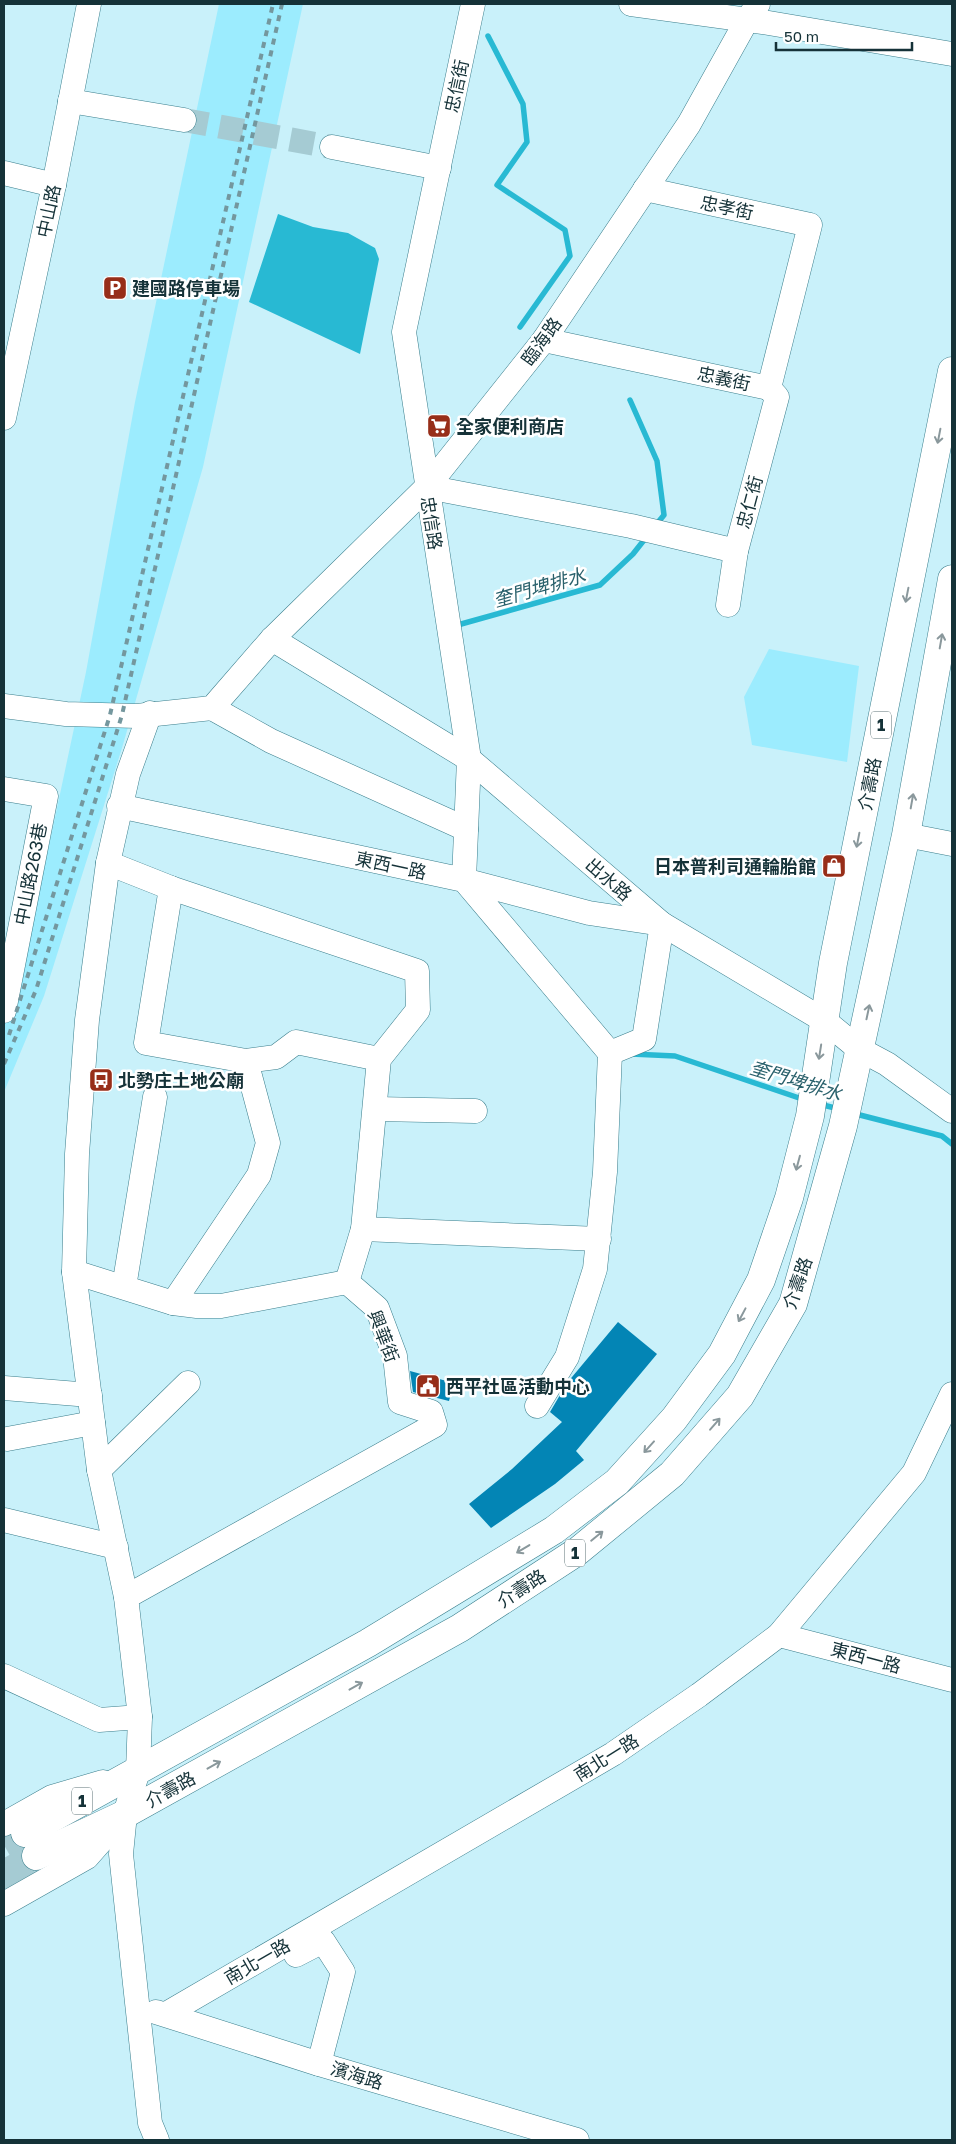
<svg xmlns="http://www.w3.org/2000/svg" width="956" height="2144" font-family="'Golos Text','Noto Sans TC',sans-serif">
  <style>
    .built { fill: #9cecfe }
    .water { fill: #28b9d3 }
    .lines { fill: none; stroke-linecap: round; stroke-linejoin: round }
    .stream { stroke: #28b9d3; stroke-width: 5.5 }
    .building { fill: #0385b5 }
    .minor-tunnel { stroke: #a5cbd3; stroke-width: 24; stroke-dasharray: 24 12; stroke-linecap: butt }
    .major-tunnel { stroke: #a5cbd3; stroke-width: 28; stroke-dasharray: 28 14; stroke-linecap: butt }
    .minor-casing { stroke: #3a7e8c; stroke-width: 25 }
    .major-casing { stroke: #3a7e8c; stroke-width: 29 }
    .minor { stroke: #fff; stroke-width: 24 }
    .major { stroke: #fff; stroke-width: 28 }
    .rail { stroke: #74979e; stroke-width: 4; stroke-dasharray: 6 6; stroke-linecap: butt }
    .oneway { stroke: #8a989c }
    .labels { text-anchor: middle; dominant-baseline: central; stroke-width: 5; stroke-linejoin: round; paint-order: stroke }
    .shield { fill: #fff; stroke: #5b7074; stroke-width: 1 }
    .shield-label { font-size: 16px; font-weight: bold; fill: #153238 }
    .street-label { font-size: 18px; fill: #153238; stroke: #fff }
    .poi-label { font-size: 18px; font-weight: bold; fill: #153238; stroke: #fff; text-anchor: start }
    .water-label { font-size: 19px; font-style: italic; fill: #2a616c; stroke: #fff }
  </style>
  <rect width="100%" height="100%" fill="#c9f1fa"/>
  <!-- built -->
  <g class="built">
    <polygon points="219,4 303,4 203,467 122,748 44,996 4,1092 4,1022 31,930 86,672 135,402"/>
    <polygon points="769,649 859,666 847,762 752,745 744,697"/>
  </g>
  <!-- water -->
  <polygon class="water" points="278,214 313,227 348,233 375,248 379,259 360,354 249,302"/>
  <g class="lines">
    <!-- stream -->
    <g class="stream">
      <polyline points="488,36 523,104 527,142 497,185 565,230 570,256 520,327"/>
      <polyline points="630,400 657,461 664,515 655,526"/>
      <polyline points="454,626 600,585 633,554 648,535"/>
      <polyline points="631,1054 675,1056 805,1100"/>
      <polyline points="819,1104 839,1109"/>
      <polyline points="852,1113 942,1136 952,1144"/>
    </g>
  </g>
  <!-- building -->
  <g class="building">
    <polygon points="618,1322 657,1354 576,1451 584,1460 555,1484 491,1528 469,1504 512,1469 562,1422 550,1412 567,1383"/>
    <polygon points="410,1371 454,1383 449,1401 413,1392"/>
  </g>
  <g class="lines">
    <!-- minor-tunnel -->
    <g class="minor-tunnel">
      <polyline points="184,120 332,147"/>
      <polyline points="4,1890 42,1870"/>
    </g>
    <!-- major-tunnel -->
    <g class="major-tunnel">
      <polyline points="4,1845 25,1833"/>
      <polyline points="4,1874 36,1856"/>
    </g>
    <defs>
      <g id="minor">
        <polyline points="631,4 763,22 952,54"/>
        <polyline points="70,101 184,120"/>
        <polyline points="332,147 439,168"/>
        <polyline points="4,173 54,185"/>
        <polyline points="544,340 769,388 810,225 645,189"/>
        <polyline points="4,418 54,185 89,4"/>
        <polyline points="427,487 631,526 736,551 777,397 769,388"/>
        <polyline points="728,605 736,551"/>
        <polyline points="272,639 469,759 662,924 825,1021 859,1049 887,1064 952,1111"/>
        <polyline points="4,706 66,714 137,716 212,708 272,639 427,487 544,340 689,124 747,20 758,4"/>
        <polyline points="212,708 271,741 466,829"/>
        <polyline points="150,713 128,774 108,863 87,1020 77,1154 74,1272 99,1470 126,1597 140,1717 138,1771 125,1814 121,1854 150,2123 157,2140"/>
        <polyline points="4,789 46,796 4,1011"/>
        <polyline points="119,806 464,880 589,913 662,924 644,1039 610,1053 464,880 469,759 404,332 473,4"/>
        <polyline points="906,835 952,844"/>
        <polyline points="108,863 171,888 417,971 418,1010 379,1059 363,1229 347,1282"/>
        <polyline points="171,888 146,1043 246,1061 276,1057 296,1042 379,1059"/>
        <polyline points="376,1109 475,1111"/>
        <polyline points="363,1229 599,1239"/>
        <polyline points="74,1272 173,1303 197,1306 221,1306 347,1282 377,1308 395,1356 400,1402 431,1412 435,1425 126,1597"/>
        <polyline points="124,1287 155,1097"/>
        <polyline points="173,1303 259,1175 268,1143 246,1061"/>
        <polyline points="4,1388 90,1395"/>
        <polyline points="537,1406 567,1357 595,1269 605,1172 610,1053"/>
        <polyline points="7,1439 93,1423"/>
        <polyline points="99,1470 188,1383"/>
        <polyline points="4,1520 116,1547"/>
        <polyline points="779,1635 952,1680"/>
        <polyline points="4,1676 99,1720 140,1717"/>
        <polyline points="4,1824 52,1797 103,1782"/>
        <polyline points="4,1904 87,1857 124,1815"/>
        <polyline points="296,1955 323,1941 343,1972 319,2064"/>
        <polyline points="156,2012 319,2064 577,2140"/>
        <polyline points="166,2014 613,1754 699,1695 779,1635 914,1473 952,1394"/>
      </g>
      <g id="major">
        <polyline points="25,1833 368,1643 554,1530 617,1482 674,1419 722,1354 761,1280 789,1198 810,1116 833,963 952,371"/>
        <polyline points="36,1856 125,1814 460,1628 578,1551 672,1474 740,1396 793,1304 843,1126 906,835 952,579"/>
      </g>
    </defs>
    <!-- minor casing -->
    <use href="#minor" class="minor-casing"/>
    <!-- major casing -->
    <use href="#major" class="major-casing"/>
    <!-- minor -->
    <use href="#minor" class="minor"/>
    <!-- major -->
    <use href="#major" class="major"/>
    <!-- rail -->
    <g class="rail">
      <polyline points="9,1035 110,715 273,4"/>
      <polyline points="4,1064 36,990 122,715 282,4"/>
    </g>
  </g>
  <!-- one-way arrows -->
  <defs><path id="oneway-shaft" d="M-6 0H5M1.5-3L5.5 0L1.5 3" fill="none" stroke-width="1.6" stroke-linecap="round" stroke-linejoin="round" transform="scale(1.25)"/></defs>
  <g class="oneway">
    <use href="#oneway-shaft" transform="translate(939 436) rotate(101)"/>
    <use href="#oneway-shaft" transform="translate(907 595) rotate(101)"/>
    <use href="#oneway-shaft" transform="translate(941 641) rotate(-80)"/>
    <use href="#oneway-shaft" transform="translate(912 801) rotate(-80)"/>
    <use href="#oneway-shaft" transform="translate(858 840) rotate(101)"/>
    <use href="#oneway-shaft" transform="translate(868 1012) rotate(-78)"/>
    <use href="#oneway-shaft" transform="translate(820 1052) rotate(99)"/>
    <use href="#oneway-shaft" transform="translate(798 1163) rotate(105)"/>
    <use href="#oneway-shaft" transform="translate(742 1315) rotate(118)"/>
    <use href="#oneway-shaft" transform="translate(715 1424) rotate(-49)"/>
    <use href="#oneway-shaft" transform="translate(649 1447) rotate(132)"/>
    <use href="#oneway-shaft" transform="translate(597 1536) rotate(-39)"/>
    <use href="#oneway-shaft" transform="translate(523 1549) rotate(149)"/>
    <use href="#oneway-shaft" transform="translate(356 1686) rotate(-29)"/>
    <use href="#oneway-shaft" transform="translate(214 1765) rotate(-29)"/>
  </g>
  <!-- icons -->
  <defs>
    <symbol id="parking-square" viewBox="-11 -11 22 22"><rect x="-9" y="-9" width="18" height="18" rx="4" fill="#972e19" stroke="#fff"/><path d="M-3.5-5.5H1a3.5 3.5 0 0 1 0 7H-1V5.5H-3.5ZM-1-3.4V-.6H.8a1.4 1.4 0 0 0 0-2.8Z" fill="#fff"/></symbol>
    <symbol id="supermarket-square" viewBox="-11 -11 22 22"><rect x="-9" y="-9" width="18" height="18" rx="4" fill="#972e19" stroke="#fff"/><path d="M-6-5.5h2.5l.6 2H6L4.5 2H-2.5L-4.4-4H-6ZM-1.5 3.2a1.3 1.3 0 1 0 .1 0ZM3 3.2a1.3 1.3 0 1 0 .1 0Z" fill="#fff"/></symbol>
    <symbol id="shop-square" viewBox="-11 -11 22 22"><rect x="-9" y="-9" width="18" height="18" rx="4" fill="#972e19" stroke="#fff"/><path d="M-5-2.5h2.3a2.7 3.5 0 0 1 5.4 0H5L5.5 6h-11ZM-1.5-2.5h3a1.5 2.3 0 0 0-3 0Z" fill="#fff"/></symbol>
    <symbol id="bus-square" viewBox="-11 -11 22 22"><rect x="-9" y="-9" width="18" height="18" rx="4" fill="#972e19" stroke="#fff"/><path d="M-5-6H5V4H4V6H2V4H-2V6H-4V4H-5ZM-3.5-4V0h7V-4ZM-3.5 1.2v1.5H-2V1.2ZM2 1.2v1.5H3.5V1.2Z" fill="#fff"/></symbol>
    <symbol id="civic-square" viewBox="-11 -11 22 22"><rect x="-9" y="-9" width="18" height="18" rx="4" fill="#972e19" stroke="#fff"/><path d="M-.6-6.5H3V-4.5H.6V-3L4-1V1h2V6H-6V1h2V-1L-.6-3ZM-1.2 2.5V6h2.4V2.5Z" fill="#fff"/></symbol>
  </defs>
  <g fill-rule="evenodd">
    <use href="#parking-square" x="101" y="274" width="28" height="28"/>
    <use href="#supermarket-square" x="425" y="412" width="28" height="28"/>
    <use href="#shop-square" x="820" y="852" width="28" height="28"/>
    <use href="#bus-square" x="87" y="1066" width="28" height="28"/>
    <use href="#civic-square" x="414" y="1372" width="28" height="28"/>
  </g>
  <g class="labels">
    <!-- shield labels -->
    <g class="shield">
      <rect x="871" y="711.5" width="20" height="27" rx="4"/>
      <rect x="565" y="1539.5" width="20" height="27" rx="4"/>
      <rect x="72" y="1787.5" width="20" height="27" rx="4"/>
    </g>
    <g class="shield-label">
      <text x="881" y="725">1</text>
      <text x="575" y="1553">1</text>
      <text x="82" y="1801">1</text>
    </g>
    <!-- street labels -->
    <g class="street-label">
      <text transform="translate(456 86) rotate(-78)">忠信街</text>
      <text transform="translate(727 207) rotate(12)">忠孝街</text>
      <text transform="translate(48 211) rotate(-78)">中山路</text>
      <text transform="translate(541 341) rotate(-54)">臨海路</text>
      <text transform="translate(724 378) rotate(12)">忠義街</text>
      <text transform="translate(749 502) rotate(-75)">忠仁街</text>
      <text transform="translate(432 523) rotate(81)">忠信路</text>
      <text transform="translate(869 784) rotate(-79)">介壽路</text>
      <text transform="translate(391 865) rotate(12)">東西一路</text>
      <text transform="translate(30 874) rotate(-79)">中山路263巷</text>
      <text transform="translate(609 879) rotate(41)">出水路</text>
      <text transform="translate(797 1283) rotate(-71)">介壽路</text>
      <text transform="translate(384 1336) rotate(69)">興華街</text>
      <text transform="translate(521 1588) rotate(-33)">介壽路</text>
      <text transform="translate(866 1657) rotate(15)">東西一路</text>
      <text transform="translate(606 1757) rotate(-32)">南北一路</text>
      <text transform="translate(170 1789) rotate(-29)">介壽路</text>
      <text transform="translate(257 1961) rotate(-30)">南北一路</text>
      <text transform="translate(357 2075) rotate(17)">濱海路</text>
    </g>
    <!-- poi labels -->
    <g class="poi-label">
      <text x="132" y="288">建國路停車場</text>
      <text x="456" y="426">全家便利商店</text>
      <text x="816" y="866" text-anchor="end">日本普利司通輪胎館</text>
      <text x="118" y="1080">北勢庄土地公廟</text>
      <text x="446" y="1386">西平社區活動中心</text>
    </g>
    <!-- water labels -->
    <g class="water-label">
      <text transform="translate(539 587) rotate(-16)">奎門埤排水</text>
      <text transform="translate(796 1080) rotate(17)">奎門埤排水</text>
    </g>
  </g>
  <!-- border -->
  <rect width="956" height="2144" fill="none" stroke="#153238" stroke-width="10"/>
  <!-- scale -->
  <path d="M776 42v8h136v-8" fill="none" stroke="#153238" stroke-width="2.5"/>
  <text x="784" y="42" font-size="15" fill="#153238" stroke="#ffffff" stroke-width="4" paint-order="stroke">50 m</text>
</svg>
